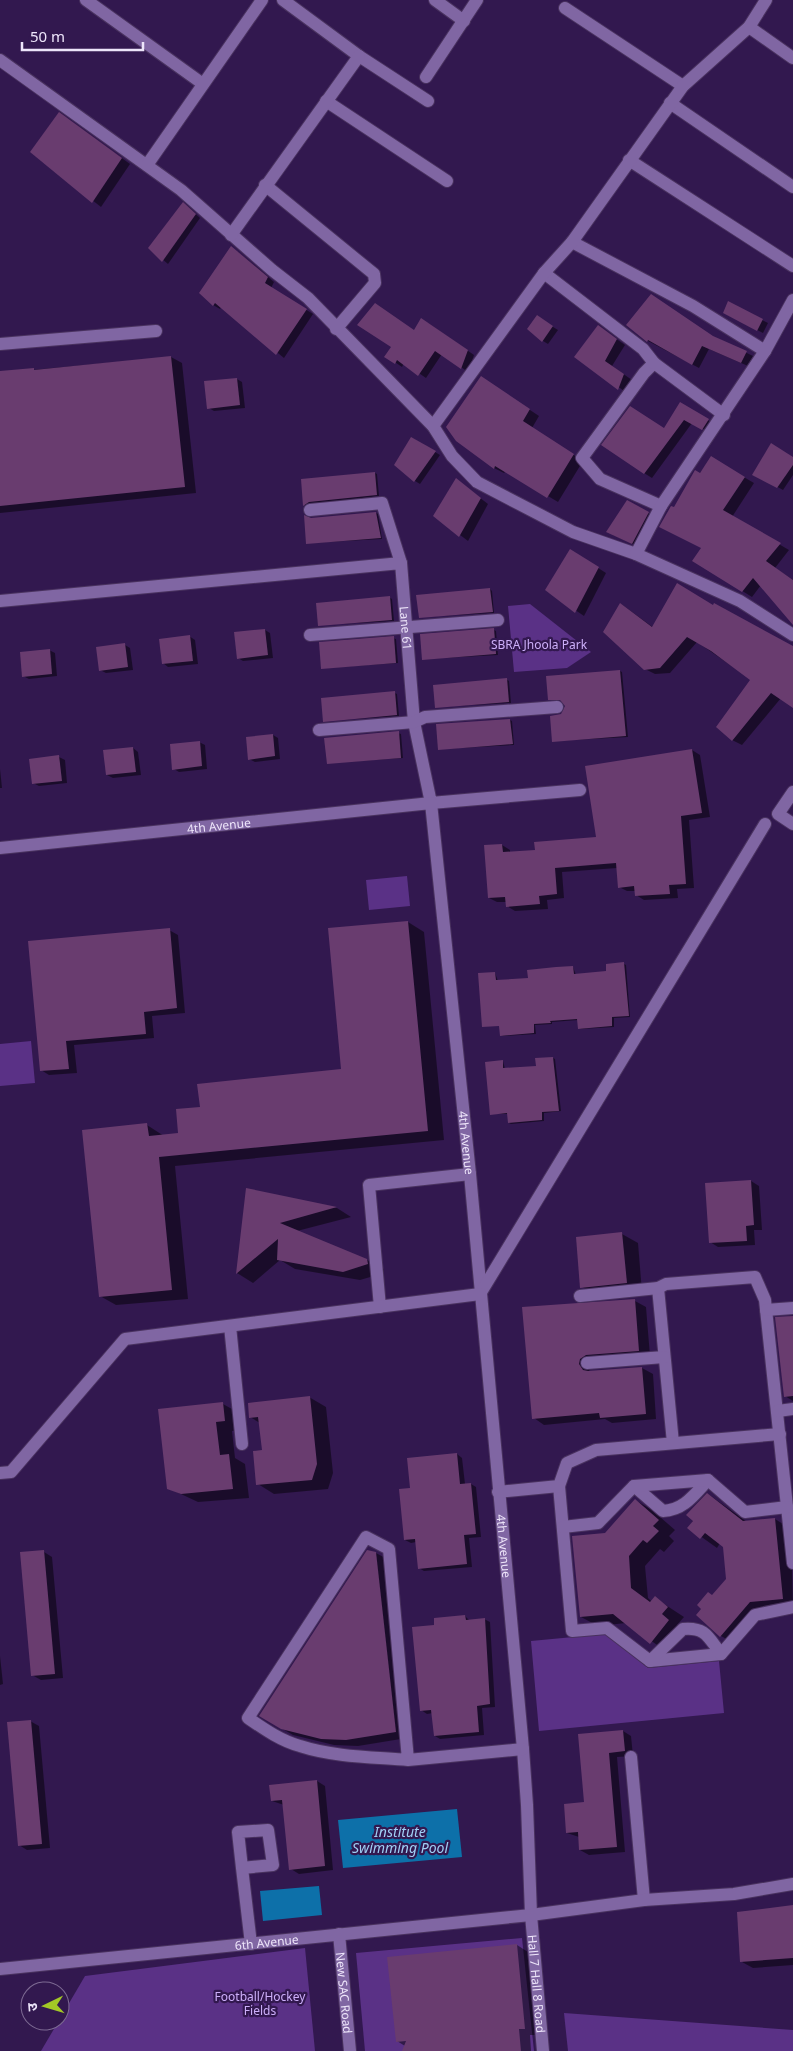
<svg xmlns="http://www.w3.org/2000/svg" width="793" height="2051" font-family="'Noto Sans','Noto Sans Devanagari',sans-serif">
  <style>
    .green { fill: #5a3186 }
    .water { fill: #0d70a9 }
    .shadow { fill: #0007 }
    .building { fill: #693c6f }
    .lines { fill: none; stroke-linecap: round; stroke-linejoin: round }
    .minor-casing { stroke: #49325f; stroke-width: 14 }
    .minor { stroke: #8066a3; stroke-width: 12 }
    .labels { text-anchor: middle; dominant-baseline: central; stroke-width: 4.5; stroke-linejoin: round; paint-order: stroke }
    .street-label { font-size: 12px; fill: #ede5fa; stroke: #32184f }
    .park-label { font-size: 12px; fill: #cdaffa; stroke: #32184f }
    .water-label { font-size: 14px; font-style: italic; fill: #a0d0f5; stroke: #32184f }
  </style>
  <rect width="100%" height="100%" fill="#32184f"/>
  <!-- green -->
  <g class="green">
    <polygon points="530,604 591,652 567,668 514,672 508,606"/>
    <polygon points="407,876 410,906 369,910 366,880"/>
    <polygon points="31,1041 35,1083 0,1086 0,1044"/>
    <polygon points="605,1634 648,1668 719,1661 724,1713 539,1731 531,1641"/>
    <polygon points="522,1938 534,2051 365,2051 356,1953"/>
    <polygon points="305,1948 315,2051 41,2051 85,1976"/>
    <polygon points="564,2013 793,2030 793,2051 568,2051"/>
  </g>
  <!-- water -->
  <g class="water">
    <polygon points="457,1809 462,1857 343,1868 338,1820"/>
    <polygon points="319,1886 322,1915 263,1921 260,1891"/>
  </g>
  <!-- shadow -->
  <g class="shadow">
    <polygon points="68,119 130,164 101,207 31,152"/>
    <polygon points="188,207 200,218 168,264 149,248"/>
    <polygon points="238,252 274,282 271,288 313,314 284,358 221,307 220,309 213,305"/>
    <polygon points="729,303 768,323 763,333 724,313"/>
    <polygon points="537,317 558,330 548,344 543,341"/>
    <polygon points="428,323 474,355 468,372 442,354 426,378 404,363 402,367 386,356 415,331"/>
    <polygon points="627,325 716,338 753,356 748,366 709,349 699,368 648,341"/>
    <polygon points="598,326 625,345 612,366 632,380 627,393 576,357"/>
    <polygon points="171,357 182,363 196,493 0,513 0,373"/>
    <polygon points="237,379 242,382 245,408 214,411 209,408"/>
    <polygon points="491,384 539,416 532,428 583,461 558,502 506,471 504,473 494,468 457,440"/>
    <polygon points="680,404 716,425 711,433 692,423 652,478 644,473 664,429"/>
    <polygon points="412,438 440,455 420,484 415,481"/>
    <polygon points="711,458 754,483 732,517 789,550 775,568 793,580 793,621 761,585 752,597 694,561 703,548 674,509"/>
    <polygon points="793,458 793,475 783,490 754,474"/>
    <polygon points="375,473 377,474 379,496 305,505 302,480"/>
    <polygon points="457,480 488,504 468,541 435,516"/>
    <polygon points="628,502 653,516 637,546 613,535"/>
    <polygon points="376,513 378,514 382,539 307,543 311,519"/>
    <polygon points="578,555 606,573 584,616 546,590"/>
    <polygon points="490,589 492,591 494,613 420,617"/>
    <polygon points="389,597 392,599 394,621 319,625"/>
    <polygon points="621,604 654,628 713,607 793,647 793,707 781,698 742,745 732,740 752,680 697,642 670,673 655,674 645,669"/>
    <polygon points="265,630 270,633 273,658 243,661 238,658"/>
    <polygon points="494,630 496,631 498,655 423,659"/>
    <polygon points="189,636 195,640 198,664 168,667 163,663"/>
    <polygon points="393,638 396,639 398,663 323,668"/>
    <polygon points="125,645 130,648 133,670 106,673 100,670"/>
    <polygon points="49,650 55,653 57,676 29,679 23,676"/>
    <polygon points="620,671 622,672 628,737 553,741 566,706 562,700 550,699"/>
    <polygon points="506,679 509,681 511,703 436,707"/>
    <polygon points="395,693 397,694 399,716 324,721"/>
    <polygon points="510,720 512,721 514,745 440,749 438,725"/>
    <polygon points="398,733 401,734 403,758 328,763"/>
    <polygon points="273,735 278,738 280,759 255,762 249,759"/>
    <polygon points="199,742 205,745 207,769 179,772 174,769"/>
    <polygon points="133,748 138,752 141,775 113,778 107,775"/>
    <polygon points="692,750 700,755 710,817 689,820 694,888 677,889 678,898 644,900 636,895 636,891 627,891 619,887 617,868 562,872 564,898 547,900 548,909 515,911 507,906 506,902 497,902 489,898 502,845 510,850 510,853 536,851 597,838"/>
    <polygon points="59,757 65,760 67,783 39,786 33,783 31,760"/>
    <polygon points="0,769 2,788 0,788"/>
    <polygon points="408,922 424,932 444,1140 175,1166 188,1299 116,1305 100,1296 147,1125 164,1136 180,1134 343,1071"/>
    <polygon points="169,930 178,935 185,1013 152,1016 154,1038 74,1045 77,1073 49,1075 41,1070 29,942"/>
    <polygon points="624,964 626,965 630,1017 614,1018 614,1027 581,1029 579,1028 578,1020 552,1022 552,1024 535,1025 536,1034 503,1036 501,1035 500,1026 483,1026 495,973 498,981 529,979 556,968 573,967 576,975 608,972"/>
    <polygon points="553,1058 555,1059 561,1111 544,1113 544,1121 511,1124 509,1123 508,1114 492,1114 503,1061 505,1069 537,1067"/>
    <polygon points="751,1181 759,1186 762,1230 754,1230 755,1245 718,1247 710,1242"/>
    <polygon points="247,1189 337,1208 351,1217 297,1231 367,1260 384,1269 384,1273 360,1280 295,1269 280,1260 253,1283 237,1273"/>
    <polygon points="622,1234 638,1243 642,1292 598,1296 582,1287"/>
    <polygon points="635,1301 646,1307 650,1356 591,1365 589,1372 642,1368 653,1374 656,1419 612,1423 605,1419 544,1425 534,1418 524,1308"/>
    <polygon points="793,1316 793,1401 785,1396 776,1319"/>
    <polygon points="309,1397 326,1407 333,1473 328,1489 274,1494 258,1484 263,1451 260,1423 250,1417"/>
    <polygon points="223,1404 239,1413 241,1430 232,1431 235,1458 245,1464 249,1498 198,1502 168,1488"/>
    <polygon points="457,1454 462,1458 465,1484 471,1484 476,1487 481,1537 469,1538 472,1567 424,1571 419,1568 416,1542 411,1543 405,1540 411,1489"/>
    <polygon points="708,1494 747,1522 775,1519 791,1529 793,1608 767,1611 737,1645 721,1636 713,1596 728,1579 725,1547 720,1543 717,1548 689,1528"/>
    <polygon points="635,1500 652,1510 675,1530 669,1536 674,1541 664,1552 660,1549 645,1566 648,1598 652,1602 655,1598 684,1617 677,1625 684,1630 667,1652 626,1623 598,1626 581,1617 605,1534"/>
    <polygon points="44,1552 52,1557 63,1678 41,1680 32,1675"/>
    <polygon points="376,1553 387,1559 407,1738 358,1746 334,1745 293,1735 281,1728"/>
    <polygon points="465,1616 470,1621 484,1619 490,1622 495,1707 482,1708 484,1735 440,1739 435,1736 433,1713 427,1714 421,1710 436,1626"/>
    <polygon points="0,1656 3,1684 0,1685"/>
    <polygon points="30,1721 39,1726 50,1848 27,1850 19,1845"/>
    <polygon points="623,1731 631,1736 633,1756 617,1757 625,1852 589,1855 580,1850 579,1837 567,1833 585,1803 579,1735"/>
    <polygon points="317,1781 325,1786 333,1870 299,1874 291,1869 284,1805 272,1801"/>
    <polygon points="793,1906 793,1965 753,1968 742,1962"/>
    <polygon points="517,1945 528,1952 536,2035 530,2035 531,2051 403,2051 405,2046 397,2041"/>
  </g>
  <!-- building -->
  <g class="building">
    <polygon points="59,112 122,158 92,203 30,152"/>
    <polygon points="183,202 196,214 162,262 148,248"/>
    <polygon points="231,246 268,277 265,283 307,309 276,355 215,303 213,306 199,293"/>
    <polygon points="651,294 713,336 747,351 741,363 702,346 692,365 648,340 647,342 626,325"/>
    <polygon points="728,301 763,319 757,331 723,313"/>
    <polygon points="375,303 414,330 421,318 468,350 461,369 435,351 418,376 397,360 395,364 384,357 391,347 357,325"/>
    <polygon points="537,315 553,326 542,342 527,329"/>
    <polygon points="598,325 617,339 605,361 624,374 618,390 574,357"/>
    <polygon points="171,356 185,487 0,506 0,371 34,368 34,370"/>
    <polygon points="481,376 530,409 523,421 574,454 547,498 495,466 494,469 456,441 446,427"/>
    <polygon points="237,378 240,405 207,409 204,381"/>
    <polygon points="680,402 709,419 702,430 684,420 644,474 601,445 630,406 664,428"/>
    <polygon points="411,437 436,451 414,482 394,465"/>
    <polygon points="771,443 793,457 793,465 777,488 752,475"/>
    <polygon points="711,456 745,477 723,510 781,543 766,561 793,580 793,625 753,578 742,592 692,561 701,548 659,527 671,506 674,507 695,470 700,473"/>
    <polygon points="375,472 377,495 309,502 303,506 301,479"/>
    <polygon points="456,478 481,498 459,537 433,516"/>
    <polygon points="627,500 649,512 632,544 606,532"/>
    <polygon points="376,512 381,538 306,544 304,515 311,518"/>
    <polygon points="570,549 599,567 575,613 545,590"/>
    <polygon points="677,583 713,605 714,603 793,646 793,708 771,693 732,741 716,727 750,680 711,651 687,637 660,668 644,670 603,632 620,603 652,627"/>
    <polygon points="490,588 493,612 419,618 416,595"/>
    <polygon points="390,596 392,620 318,626 316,603"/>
    <polygon points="494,628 496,654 422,660 420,634"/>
    <polygon points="265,629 268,655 237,659 234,632"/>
    <polygon points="190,635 193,661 162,664 159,639"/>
    <polygon points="394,636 396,663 321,669 319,642"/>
    <polygon points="125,643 128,667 99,671 96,647"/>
    <polygon points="50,649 52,674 22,677 20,652"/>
    <polygon points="620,670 626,736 552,742 550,716 561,714 565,706 560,700 548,700 546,676"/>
    <polygon points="507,678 509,702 435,708 433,685"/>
    <polygon points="395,691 397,715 323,722 321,698"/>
    <polygon points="510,719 513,744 438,750 436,724"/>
    <polygon points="399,731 401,758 327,764 324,738"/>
    <polygon points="273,734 275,756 248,760 246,737"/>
    <polygon points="200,741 202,766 172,770 170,744"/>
    <polygon points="133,747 136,772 106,775 103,750"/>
    <polygon points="692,749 702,813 681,816 686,884 669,885 670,894 635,896 634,886 618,888 616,863 555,868 557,894 539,896 540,904 506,907 505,897 488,898 484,845 502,844 503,852 535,850 534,842 596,837 585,766"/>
    <polygon points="59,755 62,781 32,784 29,759"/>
    <polygon points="408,921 428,1131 159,1157 172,1290 99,1297 82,1130 147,1123 149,1136 178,1133 176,1109 200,1107 197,1084 341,1069 328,928"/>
    <polygon points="170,928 177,1008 144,1012 146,1034 66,1041 69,1069 40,1071 28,941"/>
    <polygon points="624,962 629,1016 612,1017 612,1026 578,1029 577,1019 550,1021 551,1023 534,1024 534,1033 500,1036 499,1026 482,1027 478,973 495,972 496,980 528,978 527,970 556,967 573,966 574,974 606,971 606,964"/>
    <polygon points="553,1057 559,1111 542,1112 542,1120 508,1123 507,1113 490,1115 485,1062 503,1060 503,1068 536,1066 535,1058"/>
    <polygon points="751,1180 754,1225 746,1226 747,1241 709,1243 705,1183"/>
    <polygon points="246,1188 337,1207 280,1223 367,1259 368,1264 343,1272 277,1260 278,1239 236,1274"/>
    <polygon points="622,1232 627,1283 580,1288 576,1237"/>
    <polygon points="635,1299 639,1351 586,1355 580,1359 579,1364 583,1370 588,1371 642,1367 646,1414 600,1418 599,1413 532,1419 522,1307"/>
    <polygon points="793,1316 793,1396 784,1397 775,1317"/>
    <polygon points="310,1396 317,1464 312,1480 256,1485 253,1451 262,1450 258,1417 249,1418 248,1403"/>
    <polygon points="223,1402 225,1421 216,1422 220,1455 229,1454 233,1489 181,1494 167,1489 158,1409"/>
    <polygon points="457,1453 460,1484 471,1483 473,1504 476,1534 464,1535 467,1564 418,1569 415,1539 404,1540 399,1489 410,1488 407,1458"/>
    <polygon points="707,1493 743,1521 775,1518 783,1599 750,1602 720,1637 696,1615 701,1609 697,1605 708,1592 712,1595 726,1579 723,1547 705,1533 700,1539 687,1528 693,1521 686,1515"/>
    <polygon points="635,1499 659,1520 653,1526 659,1531 647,1543 643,1540 629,1556 631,1588 650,1602 655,1596 668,1607 662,1614 669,1620 650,1644 613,1614 580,1617 572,1536 605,1533"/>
    <polygon points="44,1550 55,1674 31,1676 20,1552"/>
    <polygon points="367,1550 376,1552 396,1732 346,1740 321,1739 281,1729 259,1716"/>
    <polygon points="465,1615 466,1620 485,1618 490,1704 477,1706 479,1732 434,1736 431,1710 420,1711 412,1627 434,1625 434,1618"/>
    <polygon points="31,1720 42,1844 18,1846 7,1722"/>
    <polygon points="623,1730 625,1751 609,1753 617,1847 579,1850 578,1832 566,1833 564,1804 584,1802 578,1734"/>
    <polygon points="317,1780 325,1866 289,1870 282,1800 271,1801 269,1785"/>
    <polygon points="793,1905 793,1958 740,1962 737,1912"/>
    <polygon points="517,1944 525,2029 519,2029 521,2051 402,2051 406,2041 396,2042 387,1957"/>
  </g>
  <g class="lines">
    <defs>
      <g id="minor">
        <polyline points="86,0 203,84"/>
        <polyline points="283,0 359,56 428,101"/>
        <polyline points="435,0 464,21"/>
        <polyline points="565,8 683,86"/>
        <polyline points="749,27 793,58"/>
        <polyline points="0,60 181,190 272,270 308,298 433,426 452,456 477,482 573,532 636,554 740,601 793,635"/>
        <polyline points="426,77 477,0"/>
        <polyline points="326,101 447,181"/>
        <polyline points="670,103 793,187"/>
        <polyline points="629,160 793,266"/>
        <polyline points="147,165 262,0"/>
        <polyline points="265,185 374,274 375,283 336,329"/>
        <polyline points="231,235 359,56"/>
        <polyline points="572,242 693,306 765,351"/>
        <polyline points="544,273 643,349 654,363 644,373 582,458 600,479 661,506"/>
        <polyline points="0,344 156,331"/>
        <polyline points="654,363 724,415"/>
        <polyline points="433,426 544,273 572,242 683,86 749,27 766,0"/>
        <polyline points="310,510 382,503 401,563"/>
        <polyline points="636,554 661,506 765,351 793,300"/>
        <path id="s1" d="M 0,601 L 401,563 L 414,722 L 431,803 L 580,790"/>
        <polyline points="310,635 498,620"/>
        <polyline points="319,730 414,722 425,717 557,707"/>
        <polyline points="793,792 778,814 793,824"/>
        <path id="s2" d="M 0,848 L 431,803 L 470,1174 L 523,1749 L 527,1805 L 531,1915 L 543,2051"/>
        <polyline points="658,1288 673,1443"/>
        <polyline points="480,1294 765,824"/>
        <polyline points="580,1296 658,1288 666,1284 755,1277 765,1300 793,1563"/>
        <polyline points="380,1307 369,1185 470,1174"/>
        <polyline points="766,1310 793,1308"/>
        <polyline points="230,1326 242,1444"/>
        <polyline points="587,1363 664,1357"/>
        <polyline points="778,1411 793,1409"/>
        <polyline points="0,1473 11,1472 125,1339 480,1294"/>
        <polyline points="559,1486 572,1631 607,1628 650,1661 721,1654 755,1615 793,1607"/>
        <path d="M 634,1486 L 663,1511 C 684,1510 694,1495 708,1480"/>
        <polyline points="498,1492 559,1486 567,1463 596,1450 780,1434"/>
        <polyline points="563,1527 598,1523 634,1486 708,1480 745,1512 787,1507"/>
        <path d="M 650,1661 L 683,1629 C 706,1627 708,1637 721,1654"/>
        <polyline points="631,1757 644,1900"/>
        <path d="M 408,1760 C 372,1757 334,1757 300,1746 C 281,1741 264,1729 248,1718 L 366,1537 L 389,1549 L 408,1760 L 523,1749"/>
        <polyline points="242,1868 238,1832 268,1830 273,1865 242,1868 251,1944"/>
        <path id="s3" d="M 339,1934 L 350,2051"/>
        <path id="s4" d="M 0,1969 L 531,1915 L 644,1900 L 734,1894 L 793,1884"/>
      </g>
    </defs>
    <!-- minor casing -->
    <use href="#minor" class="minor-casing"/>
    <!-- minor -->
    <use href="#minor" class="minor"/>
  </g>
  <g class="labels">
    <!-- street labels -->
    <g class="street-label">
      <text stroke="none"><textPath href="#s1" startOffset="468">Lane 61</textPath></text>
      <text stroke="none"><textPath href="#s2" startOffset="220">4th Avenue</textPath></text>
      <text stroke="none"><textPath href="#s2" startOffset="775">4th Avenue</textPath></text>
      <text stroke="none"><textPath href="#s2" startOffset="1180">4th Avenue</textPath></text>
      <text stroke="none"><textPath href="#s4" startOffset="268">6th Avenue</textPath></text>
      <text stroke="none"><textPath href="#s2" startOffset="1619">Hall 7 Hall 8 Road</textPath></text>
      <text stroke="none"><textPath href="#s3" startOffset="59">New SAC Road</textPath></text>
    </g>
    <!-- park labels -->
    <g class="park-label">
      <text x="539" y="644">SBRA Jhoola Park</text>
      <text x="260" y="1996">Football/Hockey<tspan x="260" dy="14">Fields</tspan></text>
    </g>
    <!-- water labels -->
    <g class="water-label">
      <text x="400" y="1831">Institute<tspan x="400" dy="16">Swimming Pool</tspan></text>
    </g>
  </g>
  <!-- north arrow -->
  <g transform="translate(45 2006) rotate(265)"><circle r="24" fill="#32184f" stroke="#7d6a93"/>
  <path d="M0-4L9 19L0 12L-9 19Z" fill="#a3c826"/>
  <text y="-8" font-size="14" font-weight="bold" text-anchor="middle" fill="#ede5fa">उ</text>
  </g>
  <!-- scale -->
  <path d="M22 42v8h121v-8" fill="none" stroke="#ede5fa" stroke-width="2.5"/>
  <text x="30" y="42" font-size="15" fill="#ede5fa" stroke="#32184f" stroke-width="4" paint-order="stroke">50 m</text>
</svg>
